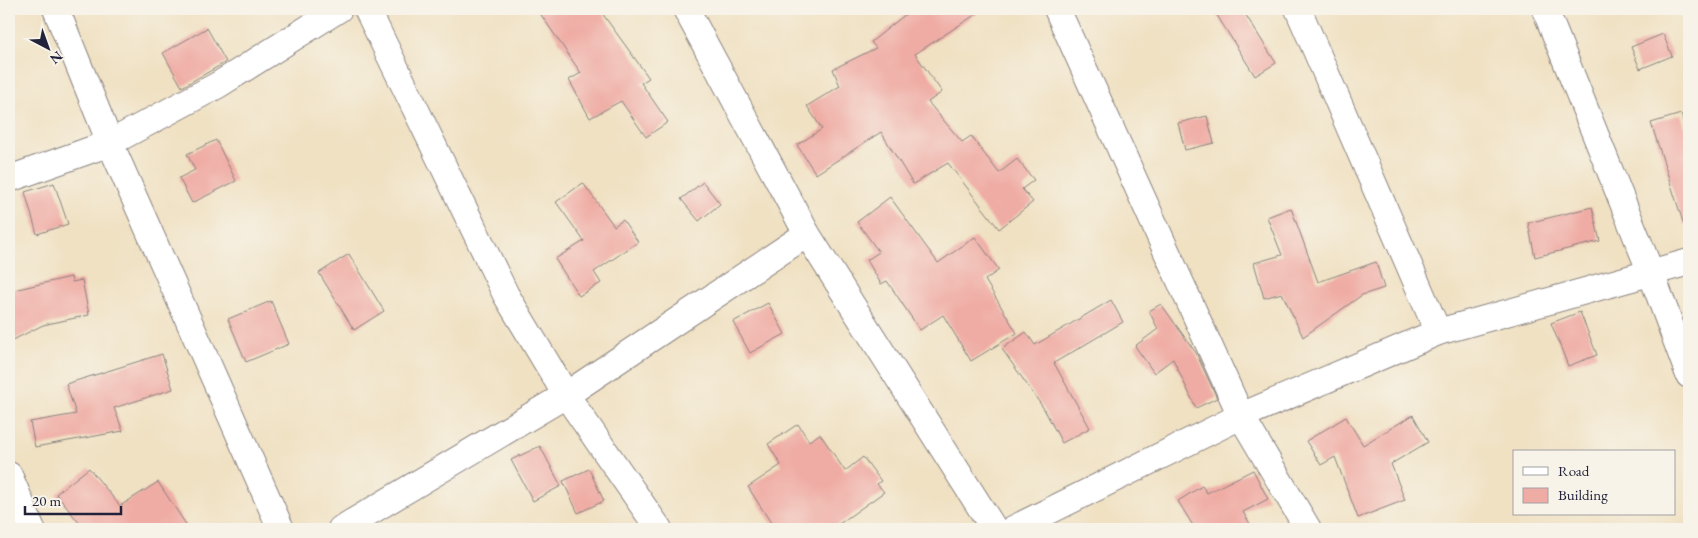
<svg xmlns="http://www.w3.org/2000/svg" width="1698" height="538" font-family="'EB Garamond',serif">
  <style>
    .building { fill: #efaca4 }
    .lines { fill: none; stroke-linecap: round; stroke-linejoin: round }
    .street-casing { stroke: #89827f; stroke-width: 28 }
    .street { stroke: #fff; stroke-width: 26 }
  </style>
  <rect width="100%" height="100%" fill="#f7f3e8"/>
  <filter id="ink" filterUnits="userSpaceOnUse"><feTurbulence type="fractalNoise" baseFrequency=".02" numOctaves="2"/><feDisplacementMap in="SourceGraphic" scale="10" xChannelSelector="R" yChannelSelector="G"/><feConvolveMatrix kernelMatrix="1 2 1 2 8 2 1 2 1" color-interpolation-filters="sRGB"/></filter>
  <filter id="wash" filterUnits="userSpaceOnUse"><feTurbulence type="fractalNoise" baseFrequency=".0096" numOctaves="4" result="noise"/><feDisplacementMap in="SourceGraphic" scale="20" xChannelSelector="R" yChannelSelector="G"/><feGaussianBlur stdDeviation="1.12" result="paint"/><feColorMatrix in="noise" values="0 0 0 0 0 0 0 0 0 0 0 0 0 0 0 0 0 1.4 0 .05"/><feComposite in="paint" operator="in"/></filter>
  <g filter="url(#wash)">
    <rect width="100%" height="100%" fill="#f0e1c3"/>
    <g id="blocks">
      <!-- building -->
      <g class="building">
        <polygon points="537,9 599,9 649,78 641,83 668,122 646,137 621,101 590,118 569,80 581,73"/>
        <polygon points="912,9 984,9 915,54 942,92 928,102 962,142 971,136 999,173 1017,159 1034,180 1022,189 1033,202 999,229 948,163 913,184 881,132 816,174 797,145 822,129 807,106 840,86 833,69 876,48 871,42"/>
        <polygon points="1213,9 1242,9 1276,63 1255,76"/>
        <polygon points="207,28 226,62 182,87 163,53"/>
        <polygon points="1663,34 1672,56 1640,69 1631,47"/>
        <polygon points="1681,114 1689,140 1689,224 1684,225 1651,123"/>
        <polygon points="1207,116 1214,143 1185,150 1178,123"/>
        <polygon points="216,140 236,181 192,203 179,178 195,170 187,154"/>
        <polygon points="703,182 720,204 699,221 681,199"/>
        <polygon points="54,183 68,224 37,234 25,192"/>
        <polygon points="583,183 614,226 623,220 638,242 594,272 601,283 579,296 555,259 584,241 556,202"/>
        <polygon points="890,197 938,263 975,237 999,270 985,280 1017,333 971,361 943,315 920,330 887,281 881,284 867,260 879,252 857,222"/>
        <polygon points="1592,207 1600,241 1535,257 1528,223"/>
        <polygon points="1291,208 1318,282 1376,262 1384,288 1362,295 1303,337 1282,293 1264,298 1254,263 1282,255 1267,217"/>
        <polygon points="349,254 384,311 354,330 319,273"/>
        <polygon points="71,277 72,282 82,280 89,315 43,325 9,342 9,291"/>
        <polygon points="1111,300 1123,322 1054,363 1090,428 1062,443 1044,409 1002,349 1026,332 1035,345"/>
        <polygon points="271,301 289,344 246,362 228,319"/>
        <polygon points="768,303 785,334 750,353 733,322"/>
        <polygon points="1161,304 1196,353 1217,398 1196,408 1173,359 1154,373 1135,346 1158,329 1149,311"/>
        <polygon points="1580,312 1597,355 1568,366 1551,323"/>
        <polygon points="162,354 173,389 114,408 123,431 35,447 30,422 76,414 66,384"/>
        <polygon points="1413,415 1428,442 1391,464 1405,500 1358,518 1335,457 1321,465 1306,441 1346,417 1363,445"/>
        <polygon points="798,424 809,441 820,434 845,471 863,457 881,481 877,484 884,492 832,529 775,529 748,487 781,465 768,444"/>
        <polygon points="540,446 561,486 533,501 511,460"/>
        <polygon points="89,468 120,506 158,482 189,529 84,529 56,494"/>
        <polygon points="589,469 604,501 578,513 563,481"/>
        <polygon points="1253,470 1268,499 1243,512 1253,529 1195,529 1178,501 1202,486 1207,493"/>
      </g>
    </g>
  </g>
  <g filter="url(#ink)">
    <use href="#blocks" fill-opacity="0" stroke="#89827f" stroke-width="1"/>
    <g class="lines">
      <defs>
        <g id="street">
          <polyline points="56,9 110,143 281,529"/>
          <polyline points="367,9 506,295 566,395 659,529"/>
          <polyline points="686,9 807,234 994,529"/>
          <polyline points="1057,9 1241,416 1308,529"/>
          <polyline points="1298,9 1438,332"/>
          <polyline points="1545,9 1651,273 1689,375"/>
          <polyline points="9,179 110,143 218,85 339,9"/>
          <polyline points="9,475 32,529"/>
          <polyline points="341,529 566,395 807,234"/>
          <polyline points="1013,529 1241,416 1438,332 1689,262"/>
        </g>
      </defs>
      <!-- street casing -->
      <use href="#street" class="street-casing"/>
      <!-- street -->
      <use href="#street" class="street"/>
    </g>
  </g>
  <!-- margin -->
  <rect width="1698" height="538" fill="none" stroke="#f7f3e8" stroke-width="30"/>
  <!-- legend -->
  <rect x="1513" y="450" width="162" height="65" fill="#f7f3e8" stroke="#a29fa3"/>
  <rect x="1523" y="467" width="25" height="8" fill="#ffffff" stroke="#a29fa3"/>
  <text x="1558" y="476" font-size="15" fill="#22223b">Road</text>
  <rect x="1523" y="488" width="25" height="15" fill="#efaca4" stroke="#a29fa3"/>
  <text x="1558" y="500" font-size="15" fill="#22223b">Building</text>
  <!-- north arrow -->
  <g transform="translate(48 48) rotate(139)" stroke="#f7f3e8" stroke-width="4" paint-order="stroke">
  <path d="M0-4L9 19L0 12L-9 19Z" fill="#22223b"/>
  <text y="-8" font-size="14" font-weight="bold" text-anchor="middle" fill="#22223b">N</text>
  </g>
  <!-- scale -->
  <path d="M25 506v8h96v-8" fill="none" stroke="#22223b" stroke-width="2.5"/>
  <text x="32" y="506" font-size="15" fill="#22223b" stroke="#f7f3e8" stroke-width="4" paint-order="stroke">20 m</text>
</svg>
